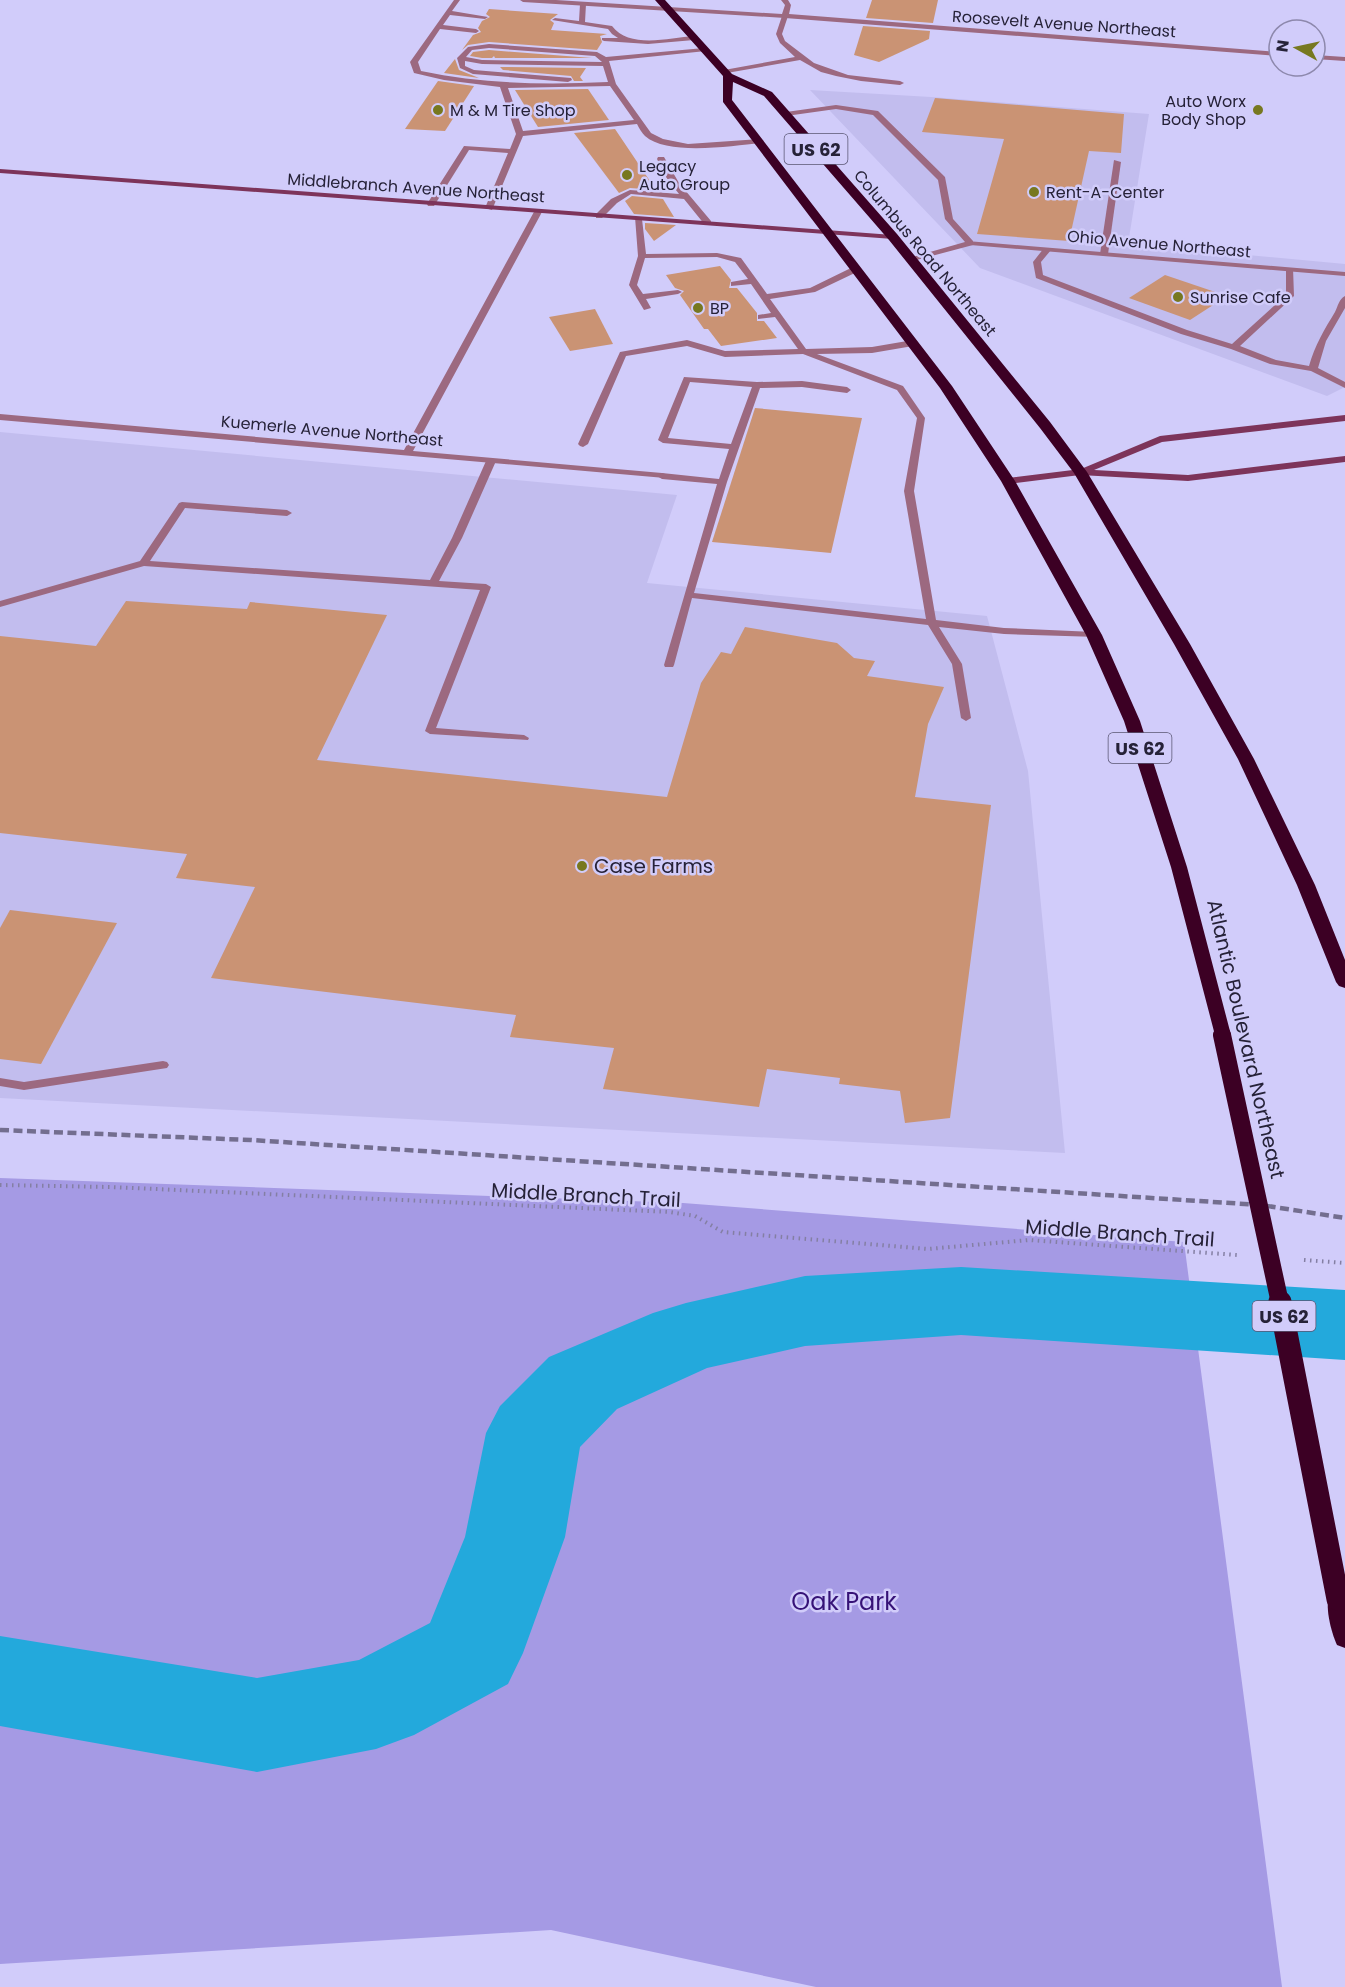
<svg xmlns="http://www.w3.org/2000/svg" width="1345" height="1987" font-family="Poppins,sans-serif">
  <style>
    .built { fill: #c2bdee }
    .green { fill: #a59ae4 }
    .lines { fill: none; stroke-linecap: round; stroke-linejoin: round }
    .river { fill: #23a9dc; fill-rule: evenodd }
    .building { fill: #ca9374 }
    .path { stroke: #847fa3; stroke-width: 4; stroke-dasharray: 1.5 4.5; stroke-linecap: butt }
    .lane { fill: #9c6980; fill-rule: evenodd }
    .street { fill: #9c6980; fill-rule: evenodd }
    .secondary { fill: #7d345a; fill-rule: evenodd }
    .highway { fill: #3c0024; fill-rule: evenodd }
    .rail { stroke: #736e8f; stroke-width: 4.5; stroke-dasharray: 9 4.5; stroke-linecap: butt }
    .highway-bridge-far1 { stroke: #3c0024; stroke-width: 18 }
    .highway-bridge { stroke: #3c0024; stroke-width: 23 }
    .poi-dot { fill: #777820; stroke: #d1ccfa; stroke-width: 2 }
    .labels { text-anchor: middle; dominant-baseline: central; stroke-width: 5; stroke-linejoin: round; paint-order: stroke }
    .far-street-label { font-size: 16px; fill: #262238; stroke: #d1ccfa }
    .far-poi-label { font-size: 16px; fill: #262238; stroke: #d1ccfa; text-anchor: start }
    .shield { fill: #d1ccfa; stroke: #595572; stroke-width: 1.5 }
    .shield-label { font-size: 18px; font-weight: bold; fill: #262238 }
    .poi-label { font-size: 20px; fill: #262238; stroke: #d1ccfa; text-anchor: start }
    .street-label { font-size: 20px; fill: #262238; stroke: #d1ccfa }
    .near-park-label { font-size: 24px; fill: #361277; stroke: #d1ccfa }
  </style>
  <rect width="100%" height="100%" fill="#d1ccfa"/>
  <!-- built -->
  <g class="built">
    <polygon points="810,90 931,97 1149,114 1128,244 1345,264 1345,387 1327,396 980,268"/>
    <polygon points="0,432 677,495 647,583 987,616 1028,771 1065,1153 0,1098"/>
  </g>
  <!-- green -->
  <polygon class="green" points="0,1178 683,1203 1184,1242 1282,1987 816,1987 551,1930 0,1964"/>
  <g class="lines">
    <!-- river -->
    <polygon class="river" points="961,1267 1345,1290 1345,1360 961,1335 805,1346 707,1368 617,1409 580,1447 565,1537 523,1653 508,1684 414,1735 376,1749 257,1772 0,1726 0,1636 257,1678 359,1660 430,1623 465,1537 486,1433 500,1406 549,1357 653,1313 686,1303 805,1276"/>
  </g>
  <!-- building -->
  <g class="building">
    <polygon points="872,0 938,0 933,23 866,18"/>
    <polygon points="489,9 558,14 550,20 554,23 551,30 607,34 600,36 602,42 597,50 489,42 468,45 462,50 473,35 481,32 478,28 482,21 490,17 486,14"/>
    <polygon points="863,26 930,31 929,39 879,62 854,55"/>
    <polygon points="489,50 592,58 495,58 494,56 492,58 482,58 470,56 473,52"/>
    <polygon points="455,59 459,70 479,78 444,73"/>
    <polygon points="500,67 586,68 580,77 583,81 574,81 571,76 503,70"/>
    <polygon points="438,81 474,86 445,131 405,129"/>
    <polygon points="588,89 609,120 538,127 515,90"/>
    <polygon points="935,98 1124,114 1121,153 1089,151 1069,241 977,234 1004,139 922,132"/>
    <polygon points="615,129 656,190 630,188 619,193 574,133"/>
    <polygon points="632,196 663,199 674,217 634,214 625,201"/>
    <polygon points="645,223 676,225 654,241 645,229"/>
    <polygon points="720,266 731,280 729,288 737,288 757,313 757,321 764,321 777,338 721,346 708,329 704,329 680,295 684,291 675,288 666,275"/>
    <polygon points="1165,275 1227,296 1190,320 1129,298"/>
    <polygon points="595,309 613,344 570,351 549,317"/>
    <polygon points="755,408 862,418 831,553 712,542"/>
    <polygon points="126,601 247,609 250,602 387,615 317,760 667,797 701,683 721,652 731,654 745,627 837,643 854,658 875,661 867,676 944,687 928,724 915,797 991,805 950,1118 905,1123 900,1091 839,1084 840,1078 767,1069 759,1107 603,1089 614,1048 510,1037 516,1015 211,978 255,887 176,878 187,854 0,833 0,636 96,646"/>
    <polygon points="10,910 117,923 41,1064 0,1059 0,928"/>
  </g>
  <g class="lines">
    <!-- path -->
    <g class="path">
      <polyline points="0,1185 110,1187 670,1212 695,1216 723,1232 928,1249 1029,1240 1237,1255"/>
      <polyline points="1304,1260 1345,1263"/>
    </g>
    <!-- lane -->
    <g class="lane">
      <path d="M 454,0 L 460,0 L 452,11 L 488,17 L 485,19 L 450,15 L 443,25 L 476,29 L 479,31 L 476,33 L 440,29 L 418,62 L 421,71 C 483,84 544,85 608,82 L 603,66 L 482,64 L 465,61 L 465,66 L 474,70 L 571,78 L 572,80 L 568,82 L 473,74 L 460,68 L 457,58 L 468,47 L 489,44 L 597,52 L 606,57 L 704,48 L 707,50 L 706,51 L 609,61 L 616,84 L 651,133 L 663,139 L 688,144 L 760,139 L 764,141 L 760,143 C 732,146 667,156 645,136 C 642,133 639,128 637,124 L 523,136 L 492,210 L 485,208 L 508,153 L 469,150 L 434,206 L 428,206 L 427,204 L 464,146 L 510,149 L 516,134 L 500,87 L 444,80 L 414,73 L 410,62 ZM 489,48 L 595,56 L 602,62 L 482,60 L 466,57 L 472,50 ZM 610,86 L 634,120 L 523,131 L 508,88 Z"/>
      <path d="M 583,2 L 586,4 L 585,22 L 612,26 C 629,49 669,38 694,36 L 697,38 L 694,40 L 648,44 L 604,41 L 602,40 L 602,38 L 618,38 L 612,34 L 608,29 L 552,20 L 555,18 L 579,21 L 580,4 Z"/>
      <polygon points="785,14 788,16 782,34 785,41 814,63 848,75 900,81 904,83 900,85 861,81 836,76 821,72 800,60 721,74 721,70 724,70 795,57 780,43 776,34 782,16"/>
      <polygon points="836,105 878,111 945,177 953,219 973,241 973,245 909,262 909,258 965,242 945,219 938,180 873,115 836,109 786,116 782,114 786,112"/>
      <polygon points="658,157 664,157 679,183 711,221 711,225 705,225 684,199 631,194 617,203 602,218 596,218 596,214 611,199 630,190 679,194 666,177 657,159"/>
      <polygon points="1114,160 1121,162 1108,254 1104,256 1100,254"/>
      <path d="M 635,217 L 642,219 L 646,254 L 717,253 L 741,258 L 767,294 L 810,288 L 853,267 L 859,267 L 859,271 L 815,292 L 770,299 L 806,349 L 872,347 L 913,340 L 917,343 L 913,346 L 872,353 L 817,354 L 903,386 L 925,418 L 914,491 L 936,620 L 1004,628 L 1094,632 L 1099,635 L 1098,637 L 1004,634 L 939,627 L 962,664 L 971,718 L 966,721 L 961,718 L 952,664 L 928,625 L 692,598 L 674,665 L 673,667 L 665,667 L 664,665 L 717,484 L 662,479 L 657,476 L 662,473 L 719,479 L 729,449 L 663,443 L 658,440 L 684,377 L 757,382 L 802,381 L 847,387 L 851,390 L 847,393 L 802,387 L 760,388 L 727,482 L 694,593 L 926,619 L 904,491 L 917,418 L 897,390 L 803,354 L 725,357 L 687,346 L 626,356 L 588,444 L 583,447 L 580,446 L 578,444 L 620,352 L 687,340 L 725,351 L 798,349 L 775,317 L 758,319 L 758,315 L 771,313 L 751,284 L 731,286 L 731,282 L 748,279 L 735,262 L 717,257 L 645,258 L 637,285 L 643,294 L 678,290 L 682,292 L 678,294 L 646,299 L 651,308 L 644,310 L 629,285 L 638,256 ZM 690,382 L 752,387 L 731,444 L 668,438 Z"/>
      <path d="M 1044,248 L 1051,250 L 1041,262 L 1043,275 L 1187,330 L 1232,344 L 1286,295 L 1286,270 L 1293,268 L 1294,296 L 1240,346 L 1276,360 L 1309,366 C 1315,345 1324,330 1335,312 C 1338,306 1339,299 1345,296 L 1345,308 L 1326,341 L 1318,368 L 1345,382 L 1345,388 L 1311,371 L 1270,364 L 1231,349 L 1181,334 L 1036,278 L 1033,262 Z"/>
      <polygon points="491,458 496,461 462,538 439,581 486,584 491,587 436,728 524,735 529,738 528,740 430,734 425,731 480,590 144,566 0,607 0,601 140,561 179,503 182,502 287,510 292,513 287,516 185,508 150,561 430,580 452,538 486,461"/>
      <polygon points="163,1061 167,1062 169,1065 167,1068 24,1090 0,1086 0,1078 24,1082"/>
    </g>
    <!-- street -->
    <g class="street">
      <polygon points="520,0 556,0 782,14 785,5 781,0 788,0 791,5 789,14 1279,52 1279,56 785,18 523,2"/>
      <polygon points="1315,55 1345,57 1345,61 1315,59"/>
      <polygon points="535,210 542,212 413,451 662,473 665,474 665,478 0,420 0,414 404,450"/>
      <polygon points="967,241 1345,272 1345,276 970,245 967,245"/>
    </g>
    <!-- secondary -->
    <g class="secondary">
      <polygon points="0,169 893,235 897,237 893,239 0,173"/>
      <polygon points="1345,415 1345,421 1162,442 1094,470 1188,475 1345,456 1345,462 1188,481 1080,475 1008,484 1003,481 1008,478 1081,469 1160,436"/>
    </g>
    <!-- highway -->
    <g class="highway">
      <polygon points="655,0 665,0 732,74 772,92 897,234 1050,422 1087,472 1190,644 1254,759 1315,885 1345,960 1345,988 1339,986 1336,982 1297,885 1238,759 1174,644 1074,473 1040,428 889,240 764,96 733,82 732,100 952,386 1015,481 1102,635 1140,721 1187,867 1231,1035 1228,1039 1216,1039 1171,867 1124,721 1086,635 1001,481 940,388 723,102 723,76"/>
      <path d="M 1338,1589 L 1345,1592 L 1345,1648 L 1337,1645 C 1331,1632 1324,1605 1330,1592 Z"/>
    </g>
    <!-- rail -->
    <polyline class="rail" points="0,1130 251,1140 1261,1205 1345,1218"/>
    <!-- highway-bridge-far1 -->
    <polyline class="highway-bridge-far1" points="1222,1035 1280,1303"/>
    <!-- highway-bridge -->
    <polyline class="highway-bridge" points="1280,1302 1338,1599"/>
  </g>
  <!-- markers -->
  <g class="poi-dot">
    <circle cx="438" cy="110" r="6"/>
    <circle cx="1258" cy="110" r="6"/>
    <circle cx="627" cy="175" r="6"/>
    <circle cx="1034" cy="192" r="6"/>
    <circle cx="1178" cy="297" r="6"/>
    <circle cx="698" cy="308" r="6"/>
    <circle cx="582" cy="866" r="6"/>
  </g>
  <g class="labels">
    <!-- far-street labels -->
    <g class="far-street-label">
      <text transform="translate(1064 24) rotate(4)">Roosevelt Avenue Northeast</text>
      <text transform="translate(416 188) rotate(4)">Middlebranch Avenue Northeast</text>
      <text transform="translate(1159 244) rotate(5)">Ohio Avenue Northeast</text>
      <text transform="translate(925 253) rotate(50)">Columbus Road Northeast</text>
      <text transform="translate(332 431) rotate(5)">Kuemerle Avenue Northeast</text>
    </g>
    <!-- far-poi labels -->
    <g class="far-poi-label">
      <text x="1246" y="101" text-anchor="end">Auto Worx<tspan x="1246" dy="18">Body Shop</tspan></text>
      <text x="450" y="110">M &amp; M Tire Shop</text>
      <text x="639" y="166">Legacy<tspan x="639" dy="18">Auto Group</tspan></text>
      <text x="1046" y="192">Rent-A-Center</text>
      <text x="1190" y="297">Sunrise Cafe</text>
      <text x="710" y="308">BP</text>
    </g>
    <!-- shield labels -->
    <g class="shield">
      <rect x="784.5" y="134" width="63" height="30" rx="4.5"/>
      <rect x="1108.5" y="733" width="63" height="30" rx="4.5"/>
      <rect x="1252.5" y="1301" width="63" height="30" rx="4.5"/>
    </g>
    <g class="shield-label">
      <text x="816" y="149">US 62</text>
      <text x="1140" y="748">US 62</text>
      <text x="1284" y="1316">US 62</text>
    </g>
    <!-- poi labels -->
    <g class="poi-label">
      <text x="594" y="866">Case Farms</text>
    </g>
    <!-- street labels -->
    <g class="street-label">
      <text transform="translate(1246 1039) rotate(77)">Atlantic Boulevard Northeast</text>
      <text transform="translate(586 1195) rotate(3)">Middle Branch Trail</text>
      <text transform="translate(1120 1233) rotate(4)">Middle Branch Trail</text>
    </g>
    <!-- near-park labels -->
    <g class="near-park-label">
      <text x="844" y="1601">Oak Park</text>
    </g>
  </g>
  <!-- north arrow -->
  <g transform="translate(1297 48) rotate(278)"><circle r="28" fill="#d1ccfa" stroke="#8d88ac" stroke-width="1.5"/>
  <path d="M0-4.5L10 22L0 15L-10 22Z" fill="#777820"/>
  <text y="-9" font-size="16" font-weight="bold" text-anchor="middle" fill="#262238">N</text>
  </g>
</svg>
